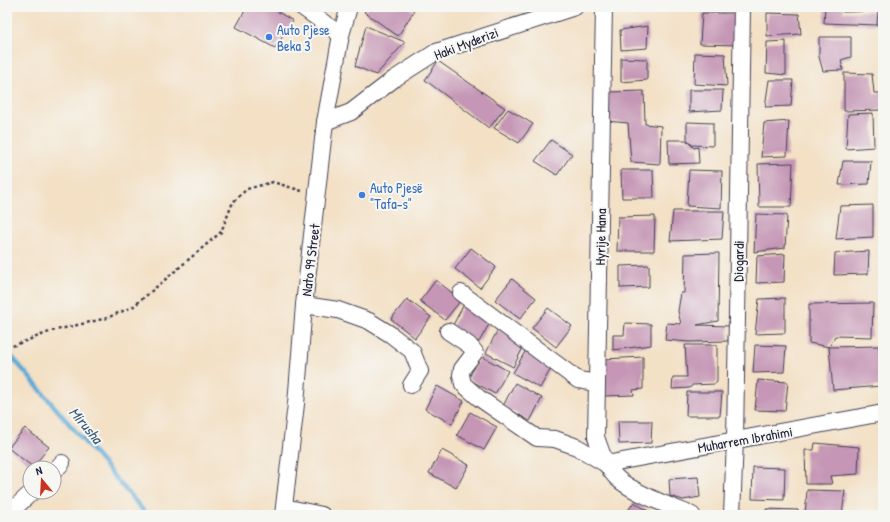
<svg xmlns="http://www.w3.org/2000/svg" width="890" height="522" font-family="'Patrick Hand',sans-serif">
  <style>
    .lines { fill: none; stroke-linecap: round; stroke-linejoin: round }
    .stream { stroke: #5caad6; stroke-width: 4.5 }
    .building { fill: #c596b5 }
    .minor-casing { stroke: #413e50; stroke-width: 18 }
    .path { stroke: #413e50; stroke-width: 2.5; stroke-dasharray: 3 3; stroke-linecap: butt }
    .minor { stroke: #fff; stroke-width: 16 }
    .shop-dot { fill: #3f7fe0; stroke: #f6f6f2; stroke-width: 1.5 }
    .labels { text-anchor: middle; dominant-baseline: central; stroke-width: 4; stroke-linejoin: round; paint-order: stroke }
    .shop-label { font-size: 14px; fill: #366cbe; stroke: #f6f6f2; text-anchor: start }
    .street-label { font-size: 14px; fill: #22223b; stroke: #f6f6f2 }
    .water-label { font-size: 15px; font-style: italic; fill: #395879; stroke: #f6f6f2 }
  </style>
  <rect width="100%" height="100%" fill="#f6f6f2"/>
  <filter id="ink" filterUnits="userSpaceOnUse"><feTurbulence type="fractalNoise" baseFrequency=".025" numOctaves="2"/><feDisplacementMap in="SourceGraphic" scale="8" xChannelSelector="R" yChannelSelector="G"/><feConvolveMatrix kernelMatrix="1 2 1 2 8 2 1 2 1" color-interpolation-filters="sRGB"/></filter>
  <filter id="wash" filterUnits="userSpaceOnUse"><feTurbulence type="fractalNoise" baseFrequency=".012" numOctaves="4" result="noise"/><feDisplacementMap in="SourceGraphic" scale="16" xChannelSelector="R" yChannelSelector="G"/><feGaussianBlur stdDeviation="0.9" result="paint"/><feColorMatrix in="noise" values="0 0 0 0 0 0 0 0 0 0 0 0 0 0 0 0 0 1.4 0 .05"/><feComposite in="paint" operator="in"/></filter>
  <g filter="url(#wash)">
    <rect width="100%" height="100%" fill="#f3e0c5"/>
    <g class="lines">
      <!-- stream -->
      <polyline class="stream" points="7,351 147,515"/>
    </g>
    <g id="blocks">
      <!-- building -->
      <g class="building">
        <polygon points="247,7 270,7 293,21 275,48 236,27"/>
        <polygon points="369,7 409,7 414,11 398,36 364,12"/>
        <polygon points="768,7 798,7 798,10 768,9"/>
        <polygon points="825,7 844,7 843,12 878,11 877,25 824,23"/>
        <polygon points="702,13 737,13 737,45 700,44"/>
        <polygon points="767,13 799,14 801,34 767,36"/>
        <polygon points="366,26 405,42 376,75 355,66"/>
        <polygon points="648,26 647,48 621,50 620,30"/>
        <polygon points="819,37 851,37 851,57 841,60 843,70 823,71 819,57"/>
        <polygon points="786,41 786,75 766,73 767,42"/>
        <polygon points="695,53 725,54 727,86 694,84"/>
        <polygon points="621,58 647,59 647,80 621,82"/>
        <polygon points="438,61 505,108 489,128 425,80"/>
        <polygon points="844,73 872,74 874,93 883,93 883,110 844,111"/>
        <polygon points="769,80 793,80 791,106 765,107"/>
        <polygon points="689,90 723,90 722,110 689,112"/>
        <polygon points="644,91 645,124 661,126 660,164 631,162 628,123 607,121 608,92"/>
        <polygon points="508,109 533,124 519,143 494,128"/>
        <polygon points="873,113 874,147 846,149 848,114"/>
        <polygon points="789,121 787,156 761,157 764,123"/>
        <polygon points="687,122 713,123 713,146 692,145 687,139"/>
        <polygon points="551,140 572,154 557,175 535,161"/>
        <polygon points="668,140 686,140 694,148 698,147 699,163 669,164"/>
        <polygon points="843,161 871,161 869,184 839,185"/>
        <polygon points="793,163 791,207 759,207 758,164"/>
        <polygon points="621,170 653,170 654,198 622,198"/>
        <polygon points="689,170 722,171 721,208 687,206"/>
        <polygon points="873,205 873,237 836,239 840,206"/>
        <polygon points="673,211 724,211 722,239 670,241"/>
        <polygon points="756,214 787,215 785,248 754,252"/>
        <polygon points="655,216 654,251 617,251 618,217"/>
        <polygon points="471,248 496,267 480,288 455,269"/>
        <polygon points="869,251 868,274 834,275 835,253"/>
        <polygon points="719,253 718,321 697,325 729,326 728,341 689,342 665,340 667,323 681,324 678,311 681,293 684,293 685,254"/>
        <polygon points="785,254 784,282 756,283 757,256"/>
        <polygon points="649,265 649,287 620,288 620,266"/>
        <polygon points="512,279 536,298 520,319 495,300"/>
        <polygon points="436,280 461,300 445,320 420,301"/>
        <polygon points="785,298 785,333 755,334 759,299"/>
        <polygon points="407,299 431,317 415,338 391,319"/>
        <polygon points="873,303 872,337 835,336 829,347 809,343 809,304"/>
        <polygon points="464,304 492,319 479,342 452,327"/>
        <polygon points="548,308 572,326 556,347 532,328"/>
        <polygon points="625,323 651,324 651,345 613,350 613,335 624,335"/>
        <polygon points="498,329 525,344 513,367 486,353"/>
        <polygon points="685,345 717,345 717,382 715,384 692,385 690,388 672,389 673,377 687,377"/>
        <polygon points="755,345 786,346 784,372 753,373"/>
        <polygon points="879,346 881,386 833,390 829,347"/>
        <polygon points="526,350 553,365 540,388 513,373"/>
        <polygon points="481,356 508,371 495,394 468,379"/>
        <polygon points="643,357 643,389 633,390 634,395 604,396 604,359"/>
        <polygon points="758,380 788,382 785,411 755,410"/>
        <polygon points="515,383 542,398 530,421 503,406"/>
        <polygon points="437,386 464,401 452,424 425,409"/>
        <polygon points="687,392 722,392 720,416 686,416"/>
        <polygon points="470,412 497,427 484,450 457,435"/>
        <polygon points="618,421 652,421 651,443 619,444"/>
        <polygon points="25,428 49,447 33,467 8,448"/>
        <polygon points="815,443 859,447 858,474 830,476 832,484 806,484 805,450 814,450"/>
        <polygon points="442,450 469,465 456,488 429,473"/>
        <polygon points="753,467 785,468 784,500 752,499"/>
        <polygon points="698,477 700,497 683,500 670,496 669,479"/>
        <polygon points="807,490 845,491 842,515 805,515"/>
        <polygon points="634,502 654,515 625,515"/>
        <polygon points="766,509 798,510 797,515 767,515"/>
      </g>
    </g>
  </g>
  <g filter="url(#ink)">
    <use href="#blocks" fill-opacity="0" stroke="#413e50" stroke-width="1"/>
    <g class="lines">
      <defs>
        <g id="minor">
          <polyline points="302,7 341,35"/>
          <path d="M 604,7 L 596,437 C 601,451 605,465 615,476 C 628,491 672,507 692,515"/>
          <polyline points="325,122 351,112 394,79 436,52 575,7"/>
          <polyline points="461,293 578,380 597,383"/>
          <polyline points="304,305 338,310 369,321 390,334 412,351 420,371 411,385"/>
          <polyline points="448,331 469,345 475,352 462,369 461,375 463,384 479,398 537,438 555,439 577,447 606,464"/>
          <polyline points="606,464 883,413"/>
          <polyline points="54,471 62,463"/>
          <polyline points="284,507 322,515"/>
          <polyline points="7,515 32,492"/>
          <polyline points="283,515 296,404 304,305 325,122 341,35 349,7"/>
          <polyline points="732,515 735,440 742,7"/>
        </g>
      </defs>
      <!-- minor casing -->
      <use href="#minor" class="minor-casing"/>
      <!-- path -->
      <polyline class="path" points="7,348 52,331 107,318 134,306 221,232 233,202 247,189 273,182 302,191"/>
      <!-- minor -->
      <use href="#minor" class="minor"/>
    </g>
  </g>
  <!-- markers -->
  <g class="shop-dot">
    <circle cx="269" cy="37" r="4"/>
    <circle cx="362" cy="195" r="4"/>
  </g>
  <g class="labels">
    <!-- shop labels -->
    <g class="shop-label">
      <text x="277" y="29">Auto Pjese<tspan x="277" dy="16">Beka 3</tspan></text>
      <text x="370" y="187">Auto Pjesë<tspan x="370" dy="16">"Tafa-s"</tspan></text>
    </g>
    <!-- street labels -->
    <g class="street-label">
      <text transform="translate(466 43) rotate(-21)">Haki Myderizi</text>
      <text transform="translate(600 237) rotate(-89)">Hyrije Hana</text>
      <text transform="translate(310 260) rotate(-83)">Nato 99 Street</text>
      <text transform="translate(738 261) rotate(-89)">Diogardi</text>
      <text transform="translate(745 439) rotate(-10)">Muharrem Ibrahimi</text>
    </g>
    <!-- water labels -->
    <g class="water-label">
      <text transform="translate(86 425) rotate(50)">Mirusha</text>
    </g>
  </g>
  <!-- margin -->
  <rect width="890" height="522" fill="none" stroke="#f6f6f2" stroke-width="24"/>
  <!-- north arrow -->
  <g transform="translate(42 480) rotate(342)"><circle r="19" fill="#f6f6f2" stroke="#a1a1a9"/>
  <path d="M0-3L7 15L0 10L-7 15Z" fill="#c8321e"/>
  <text y="-6" font-size="11" font-weight="bold" text-anchor="middle" fill="#22223b">N</text>
  </g>
</svg>
